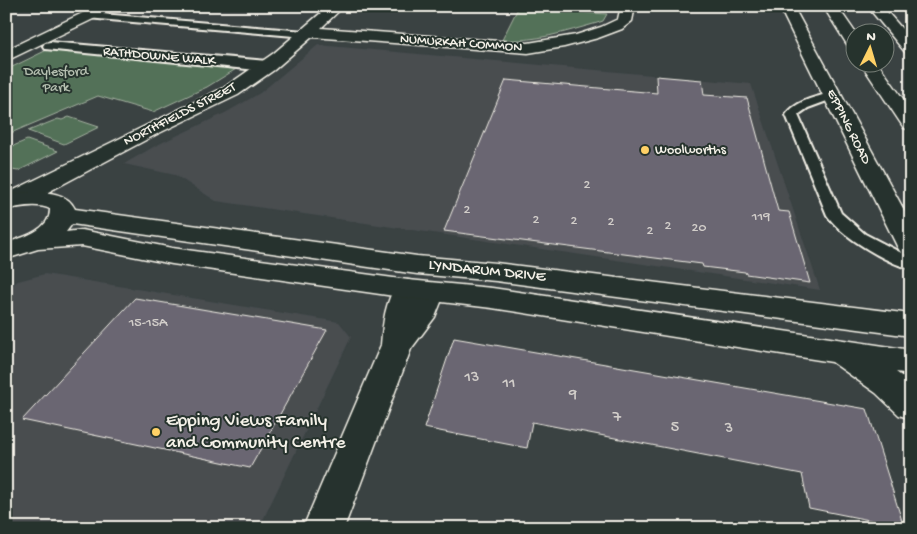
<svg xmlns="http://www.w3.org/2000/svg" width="917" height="534" font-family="'Gochi Hand',sans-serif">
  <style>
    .built { fill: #484d50 }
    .green { fill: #537159; stroke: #a4b1a0 }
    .building { fill: #6a6672; stroke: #f4f1e8 }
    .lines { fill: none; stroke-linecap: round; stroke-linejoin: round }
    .service-casing { stroke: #f4f1e8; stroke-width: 4 }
    .pedestrian-casing { stroke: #f4f1e8; stroke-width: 4 }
    .minor-casing { stroke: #f4f1e8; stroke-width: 3 }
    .tertiary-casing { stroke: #f4f1e8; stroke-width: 3 }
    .primary-casing { stroke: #f4f1e8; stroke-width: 3 }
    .service { fill: #26332d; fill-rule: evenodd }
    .pedestrian { fill: #26332d; fill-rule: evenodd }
    .minor { fill: #26332d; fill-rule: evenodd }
    .tertiary { fill: #26332d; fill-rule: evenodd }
    .primary { fill: #26332d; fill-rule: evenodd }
    .poi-dot { fill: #ffd166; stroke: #26332d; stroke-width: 2 }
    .labels { text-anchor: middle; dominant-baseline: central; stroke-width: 4; stroke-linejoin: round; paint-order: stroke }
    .far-street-label { font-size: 14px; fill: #f4f1e8; stroke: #26332d }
    .far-park-label { font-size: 14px; fill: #b4beaf; stroke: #26332d }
    .far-poi-label { font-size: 14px; fill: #f4f1e8; stroke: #26332d; text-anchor: start }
    .number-label { font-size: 14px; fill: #d2ceca }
    .street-label { font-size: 16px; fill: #f4f1e8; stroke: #26332d }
    .near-number-label { font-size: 16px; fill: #d2ceca }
    .near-poi-label { font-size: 19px; fill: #f4f1e8; stroke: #26332d; text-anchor: start }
  </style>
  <rect width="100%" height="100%" fill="#3a4242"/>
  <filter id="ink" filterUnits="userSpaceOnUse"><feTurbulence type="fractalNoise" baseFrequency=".02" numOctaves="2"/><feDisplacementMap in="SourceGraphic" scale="10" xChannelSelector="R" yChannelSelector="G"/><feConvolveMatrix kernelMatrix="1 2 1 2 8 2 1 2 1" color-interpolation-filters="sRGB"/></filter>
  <g filter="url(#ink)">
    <!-- built -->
    <g class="built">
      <polygon points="318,45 751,84 820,290 216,201 175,175 124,164 155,146 225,113 260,93"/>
      <polygon points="45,274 339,322 351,337 259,528 6,528 6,292 7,289 18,281"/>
    </g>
    <!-- green -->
    <g class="green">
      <path d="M 518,8 L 607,14 L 603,21 L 597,23 C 565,32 535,42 502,40 Z"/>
      <polygon points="51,48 241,66 207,87 153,112 98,96 6,135 6,70"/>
      <polygon points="69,117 99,127 64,144 28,131 58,119 62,120"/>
      <polygon points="27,140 58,151 18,171 6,169 6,145 11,147"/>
    </g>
    <!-- building -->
    <g class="building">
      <polygon points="656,76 702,80 704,95 747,98 778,211 789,212 810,283 746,274 745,272 703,267 702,264 444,231 506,80 657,93"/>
      <polygon points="135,298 327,330 250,468 22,420"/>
      <polygon points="454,338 867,409 904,527 809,508 802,474 532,422 527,448 424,428"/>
    </g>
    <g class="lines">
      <defs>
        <g id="service">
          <polygon points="90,13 305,31 310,34 305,37 87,18 87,14"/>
          <path d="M 831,93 L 835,94 L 836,96 L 835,98 L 808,108 L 798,115 L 841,213 L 865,234 L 911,258 L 911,269 C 886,263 841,236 827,215 L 786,115 C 796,101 815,97 831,93 Z"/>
        </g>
        <polygon id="pedestrian" points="50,42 267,61 272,63 275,66 272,69 267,71 45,49 43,46 45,43"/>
        <g id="minor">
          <polygon points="97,6 116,6 114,9 6,61 6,50"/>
          <polygon points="329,6 344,6 321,28 528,43 576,35 601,27 618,19 621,6 635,6 632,21 622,29 598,38 564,47 528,53 312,37 274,70 238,95 155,135 35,199 18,207 6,209 6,194 225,87 274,53"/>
          <polygon points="867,6 882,6 911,39 911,54 905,52"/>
          <path d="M 408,280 L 418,282 L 420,286 L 431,283 L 441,285 L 445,292 L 435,317 L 411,349 L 344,528 L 303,528 L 381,345 C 383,322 385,302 398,282 Z"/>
        </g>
        <path id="tertiary" d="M 30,192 C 47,192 67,192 75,209 L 417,256 L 496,263 L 911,314 L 911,336 L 496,281 L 417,274 L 72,224 L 66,232 L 82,230 L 172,248 L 408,280 L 492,288 L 911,350 L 911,374 L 896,372 L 911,383 L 911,419 L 899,415 L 876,393 L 832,362 L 492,308 L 408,298 L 172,264 L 82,246 L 38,249 L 6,259 L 6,243 C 22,238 51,230 50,209 C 38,203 19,207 6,209 L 6,195 Z"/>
        <g id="primary">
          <polygon points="779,6 793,6 911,223 911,256 902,254 898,248"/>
          <polygon points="823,6 837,6 855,32 854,48 848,46"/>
          <polygon points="860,62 877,62 911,110 911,130 904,128"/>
        </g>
      </defs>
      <!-- service casing -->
      <use href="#service" class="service-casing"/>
      <!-- pedestrian casing -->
      <use href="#pedestrian" class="pedestrian-casing"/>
      <!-- minor casing -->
      <use href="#minor" class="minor-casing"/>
      <!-- tertiary casing -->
      <use href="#tertiary" class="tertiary-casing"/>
      <!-- primary casing -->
      <use href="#primary" class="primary-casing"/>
      <!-- service -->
      <use href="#service" class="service"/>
      <!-- pedestrian -->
      <use href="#pedestrian" class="pedestrian"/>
      <!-- minor -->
      <use href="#minor" class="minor"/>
      <!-- tertiary -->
      <use href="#tertiary" class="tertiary"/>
      <!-- primary -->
      <use href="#primary" class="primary"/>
    </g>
  </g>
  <!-- markers -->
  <g class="poi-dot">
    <circle cx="645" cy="150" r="5"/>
    <circle cx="156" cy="432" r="5"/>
  </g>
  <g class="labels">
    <!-- far-street labels -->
    <g class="far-street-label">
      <text transform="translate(461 44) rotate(4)">NUMURKAH COMMON</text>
      <text transform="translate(159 57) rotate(5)">RATHDOWNE WALK</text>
      <text transform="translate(180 115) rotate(-27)">NORTHFIELDS STREET</text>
      <text transform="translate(848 127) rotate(63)">EPPING ROAD</text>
    </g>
    <!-- far-park labels -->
    <g class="far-park-label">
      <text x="56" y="72">Daylesford<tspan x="56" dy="16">Park</tspan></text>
    </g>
    <!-- far-poi labels -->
    <g class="far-poi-label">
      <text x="655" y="150">Woolworths</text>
    </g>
    <!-- number labels -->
    <g class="number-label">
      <text x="587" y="185">2</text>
      <text x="467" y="210">2</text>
      <text x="761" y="217">119</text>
      <text x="536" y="220">2</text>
      <text x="574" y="221">2</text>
      <text x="611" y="222">2</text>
      <text x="668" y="226">2</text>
      <text x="699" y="228">20</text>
      <text x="650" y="231">2</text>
      <text x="148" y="323">15-15A</text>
    </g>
    <!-- street labels -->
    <g class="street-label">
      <text transform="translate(487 272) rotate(6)">LYNDARUM DRIVE</text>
    </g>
    <!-- near-number labels -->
    <g class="near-number-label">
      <text x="472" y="378">13</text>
      <text x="509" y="384">11</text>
      <text x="573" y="395">9</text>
      <text x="617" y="418">7</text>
      <text x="675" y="428">5</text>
      <text x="729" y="429">3</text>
    </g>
    <!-- near-poi labels -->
    <g class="near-poi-label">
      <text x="166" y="421">Epping Views Family<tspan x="166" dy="22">and Community Centre</tspan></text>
    </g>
  </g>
  <!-- margin -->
  <rect width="917" height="534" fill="none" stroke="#26332d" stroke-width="25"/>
  <rect x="12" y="12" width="892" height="509" fill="none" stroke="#f4f1e8" stroke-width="2" filter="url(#ink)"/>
  <!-- north arrow -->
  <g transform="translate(870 48) rotate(5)"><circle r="24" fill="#26332d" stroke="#787f78"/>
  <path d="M0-4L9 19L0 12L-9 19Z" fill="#ffd166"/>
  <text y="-8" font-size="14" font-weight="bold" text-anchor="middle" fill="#f4f1e8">N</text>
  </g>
</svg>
